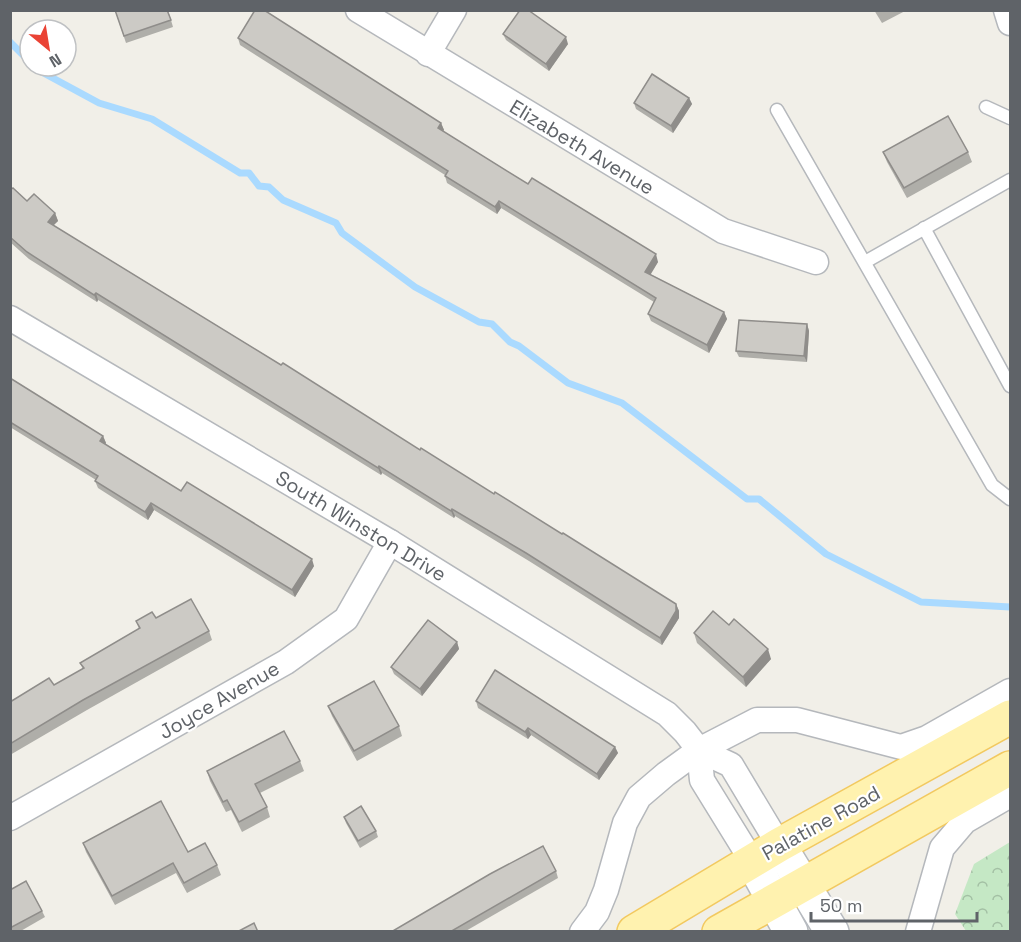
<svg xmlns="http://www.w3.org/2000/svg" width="1021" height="942" font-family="'Space Grotesk',sans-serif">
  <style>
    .park { fill: url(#park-crowns) }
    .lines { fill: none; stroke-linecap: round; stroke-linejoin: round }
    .stream { stroke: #aadaff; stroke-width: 7 }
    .lane-casing { stroke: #b5b8bc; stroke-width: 15 }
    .street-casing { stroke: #b5b8bc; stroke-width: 27 }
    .secondary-casing { stroke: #b6babf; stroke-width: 36 }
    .primary-casing { stroke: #f2c960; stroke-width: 36 }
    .lane { stroke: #fff; stroke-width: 12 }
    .street { stroke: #fff; stroke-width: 24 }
    .secondary { stroke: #fff; stroke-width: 33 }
    .primary { stroke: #fff2af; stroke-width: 33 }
    .wall { fill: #afaea9 }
    .shaded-wall { fill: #8f8d8a }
    .building { fill: #cccac5; stroke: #8f8d8a; stroke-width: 1.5 }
    .labels { text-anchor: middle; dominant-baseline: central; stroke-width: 4.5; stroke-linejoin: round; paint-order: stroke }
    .street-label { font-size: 20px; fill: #5f6368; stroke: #fff }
  </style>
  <defs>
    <pattern id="park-crowns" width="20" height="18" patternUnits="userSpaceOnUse" patternTransform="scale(1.5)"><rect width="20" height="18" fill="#c5e8c5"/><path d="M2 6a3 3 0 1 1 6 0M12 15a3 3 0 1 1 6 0" fill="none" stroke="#a3c0a4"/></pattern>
  </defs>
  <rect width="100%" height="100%" fill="#f1efe8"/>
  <!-- park -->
  <polygon class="park" points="1010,842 1010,931 966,931 955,914 974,864"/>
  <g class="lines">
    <!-- stream -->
    <g class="stream">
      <polyline points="10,42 30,62"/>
      <polyline points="34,66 38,70 99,103 152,119 240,173 249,173 259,186 269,187 283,200 336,223 342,233 415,287 479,322 492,324 510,342 519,346 568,383 622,403 747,499 759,499 826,554 921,602 1010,607"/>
    </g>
    <defs>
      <g id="lane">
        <polyline points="986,107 1010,118"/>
        <polyline points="777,110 992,485 1010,499"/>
        <polyline points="924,228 1010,386"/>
        <polyline points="865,262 1010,180"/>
      </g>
      <g id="street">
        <polyline points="358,10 723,231 816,262"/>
        <polyline points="1006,10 1010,23"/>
        <polyline points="428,54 454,10"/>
        <polyline points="10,318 390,542 667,714 685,732 699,750 731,765 779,845"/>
        <polyline points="699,750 702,780 752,861"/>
        <polyline points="10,818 286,662 346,619 390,542"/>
        <polyline points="582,932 597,912 606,890 625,823 639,797 666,774 699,750 757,720 797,720 901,747 927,738 1010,691"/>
        <polyline points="918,932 942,848 965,821 1010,795"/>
      </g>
      <g id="secondary">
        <polyline points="779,845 832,932"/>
        <polyline points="752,861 791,932"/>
      </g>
      <g id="primary">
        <polyline points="634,932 779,845 1010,717"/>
        <polyline points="719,932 1010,768"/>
      </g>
    </defs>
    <!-- lane casing -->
    <use href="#lane" class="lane-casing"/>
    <!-- street casing -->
    <use href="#street" class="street-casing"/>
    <!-- secondary casing -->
    <use href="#secondary" class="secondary-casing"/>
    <!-- primary casing -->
    <use href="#primary" class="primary-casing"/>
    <!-- lane -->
    <use href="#lane" class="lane"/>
    <!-- street -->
    <use href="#street" class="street"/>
    <!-- secondary -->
    <use href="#secondary" class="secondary"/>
    <!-- primary -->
    <use href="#primary" class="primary"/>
  </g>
  <!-- wall -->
  <g class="wall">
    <polygon points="115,10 168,10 173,27 126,43"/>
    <polygon points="874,10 907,10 882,23"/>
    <polygon points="503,34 568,44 549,71 506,40"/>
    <polygon points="238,38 441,123 444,130 443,131 528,184 658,262 650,274 724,312 727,319 709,353 651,321 648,314 654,302 501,208 497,214 447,183 445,176 445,175 240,45"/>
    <polygon points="689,98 692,104 673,133 636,109 634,103"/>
    <polygon points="883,152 968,152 972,162 907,198 887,162"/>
    <polygon points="10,190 27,201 55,213 58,221 53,225 420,450 494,494 676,604 679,611 679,618 662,645 529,561 455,516 454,518 382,473 381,475 98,300 97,302 29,259 10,242"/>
    <polygon points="807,324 809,331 807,362 739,357 736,351"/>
    <polygon points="10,378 103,436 106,443 105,444 181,491 314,566 295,597 154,510 148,520 98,488 95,481 96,480 10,427"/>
    <polygon points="156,618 209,631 212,640 87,710 10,755 10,702 54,685 83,669 80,663 139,629 136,621"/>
    <polygon points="729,625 771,659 746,687 697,643 694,633"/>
    <polygon points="457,642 459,649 422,696 394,674 391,667"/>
    <polygon points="476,701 615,747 618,753 599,780 531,735 528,739 478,708"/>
    <polygon points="328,706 399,726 402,736 357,761 332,716"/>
    <polygon points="300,761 304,771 260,793 267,807 270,817 242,832 231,810 226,812 210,781 207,771"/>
    <polygon points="344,817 376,831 378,837 360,848 346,823"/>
    <polygon points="83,843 188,852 217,865 221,875 187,893 176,873 115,905 86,852"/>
    <polygon points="556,871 558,878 464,932 391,932"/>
    <polygon points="10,890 42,911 45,917 19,932 10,932"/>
  </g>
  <!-- shaded-wall -->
  <g class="shaded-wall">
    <polygon points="566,37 568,44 549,71 546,64"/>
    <polygon points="689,98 692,104 673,133 671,126"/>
    <polygon points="441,123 444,130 440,135 438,128"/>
    <polygon points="499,201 501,208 497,214 495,207"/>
    <polygon points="55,213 58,221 50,229 48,222"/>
    <polygon points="656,254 658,262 648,279 645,272"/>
    <polygon points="96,293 98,300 97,302 94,295"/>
    <polygon points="724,312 727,319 709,353 707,345"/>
    <polygon points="807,324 809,331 807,362 804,356"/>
    <polygon points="103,436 106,443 103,448 100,441"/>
    <polygon points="379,466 382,473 381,475 378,468"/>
    <polygon points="151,503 154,510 148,520 145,512"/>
    <polygon points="452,509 455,516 454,518 451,511"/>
    <polygon points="312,559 314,566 295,597 292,590"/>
    <polygon points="676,604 679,611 679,618 662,645 660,638"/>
    <polygon points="457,642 459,649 422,696 420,689"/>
    <polygon points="768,649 771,659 746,687 743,677"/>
    <polygon points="528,728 531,735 528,739 525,732"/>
    <polygon points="615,747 618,753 599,780 597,774"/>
  </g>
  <!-- building -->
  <g class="building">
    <polygon points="115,10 167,10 171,20 124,36"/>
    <polygon points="255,10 264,10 441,123 438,128 528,184 532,178 656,254 645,272 724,312 707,345 648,314 656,298 499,201 495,207 445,176 448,171 238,38"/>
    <polygon points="520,10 528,10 566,37 546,64 503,34"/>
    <polygon points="652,74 689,98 671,126 634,103"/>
    <polygon points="948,116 968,152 904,188 883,152"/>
    <polygon points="13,188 27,201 34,194 55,213 48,222 281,365 283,363 420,450 421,448 494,494 495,492 562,534 563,533 676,604 676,611 660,638 526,553 452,509 451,511 379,466 378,468 96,293 94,295 27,252 10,237 10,190"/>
    <polygon points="739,320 807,324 804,356 736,351"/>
    <polygon points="10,378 103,436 100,441 181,491 187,482 312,559 292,590 151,503 145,512 95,481 98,476 10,422"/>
    <polygon points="191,599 209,631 83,700 10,744 10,702 49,678 54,685 84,668 80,663 140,628 136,621 152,612 156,618"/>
    <polygon points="713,611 729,625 734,619 768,649 743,677 694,633"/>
    <polygon points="428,620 457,642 420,689 391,667"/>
    <polygon points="495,670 615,747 597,774 528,728 525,732 476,701"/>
    <polygon points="374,681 399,726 354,751 328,706"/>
    <polygon points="284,731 300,761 255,784 267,807 239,822 227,800 223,802 207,771"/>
    <polygon points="161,801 188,852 205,843 217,865 184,883 173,863 112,896 83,843"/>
    <polygon points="361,806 376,831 358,841 344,817"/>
    <polygon points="543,846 556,871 450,932 391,932 490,874"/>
    <polygon points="26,881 42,911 10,928 10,890"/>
    <polygon points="254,923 258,932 237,932"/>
  </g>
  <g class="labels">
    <!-- street labels -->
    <g class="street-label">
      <text transform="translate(582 147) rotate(31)">Elizabeth Avenue</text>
      <text transform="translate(361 526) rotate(31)">South Winston Drive</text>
      <text transform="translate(219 700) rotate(-30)">Joyce Avenue</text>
      <text transform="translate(821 823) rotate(-29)">Palatine Road</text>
    </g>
  </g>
  <!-- border -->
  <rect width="1021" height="942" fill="none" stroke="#5f6368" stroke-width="24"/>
  <!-- north arrow -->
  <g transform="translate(48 48) rotate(150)"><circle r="28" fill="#ffffff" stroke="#bfc1c3" stroke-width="1.5"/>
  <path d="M0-4.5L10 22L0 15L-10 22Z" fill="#ea4335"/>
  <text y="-9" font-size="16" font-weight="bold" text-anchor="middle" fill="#5f6368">N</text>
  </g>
  <!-- scale -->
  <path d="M811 912v9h166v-9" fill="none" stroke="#5f6368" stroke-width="3"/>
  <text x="820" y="912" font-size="18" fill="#5f6368" stroke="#ffffff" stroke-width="4.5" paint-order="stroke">50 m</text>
</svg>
